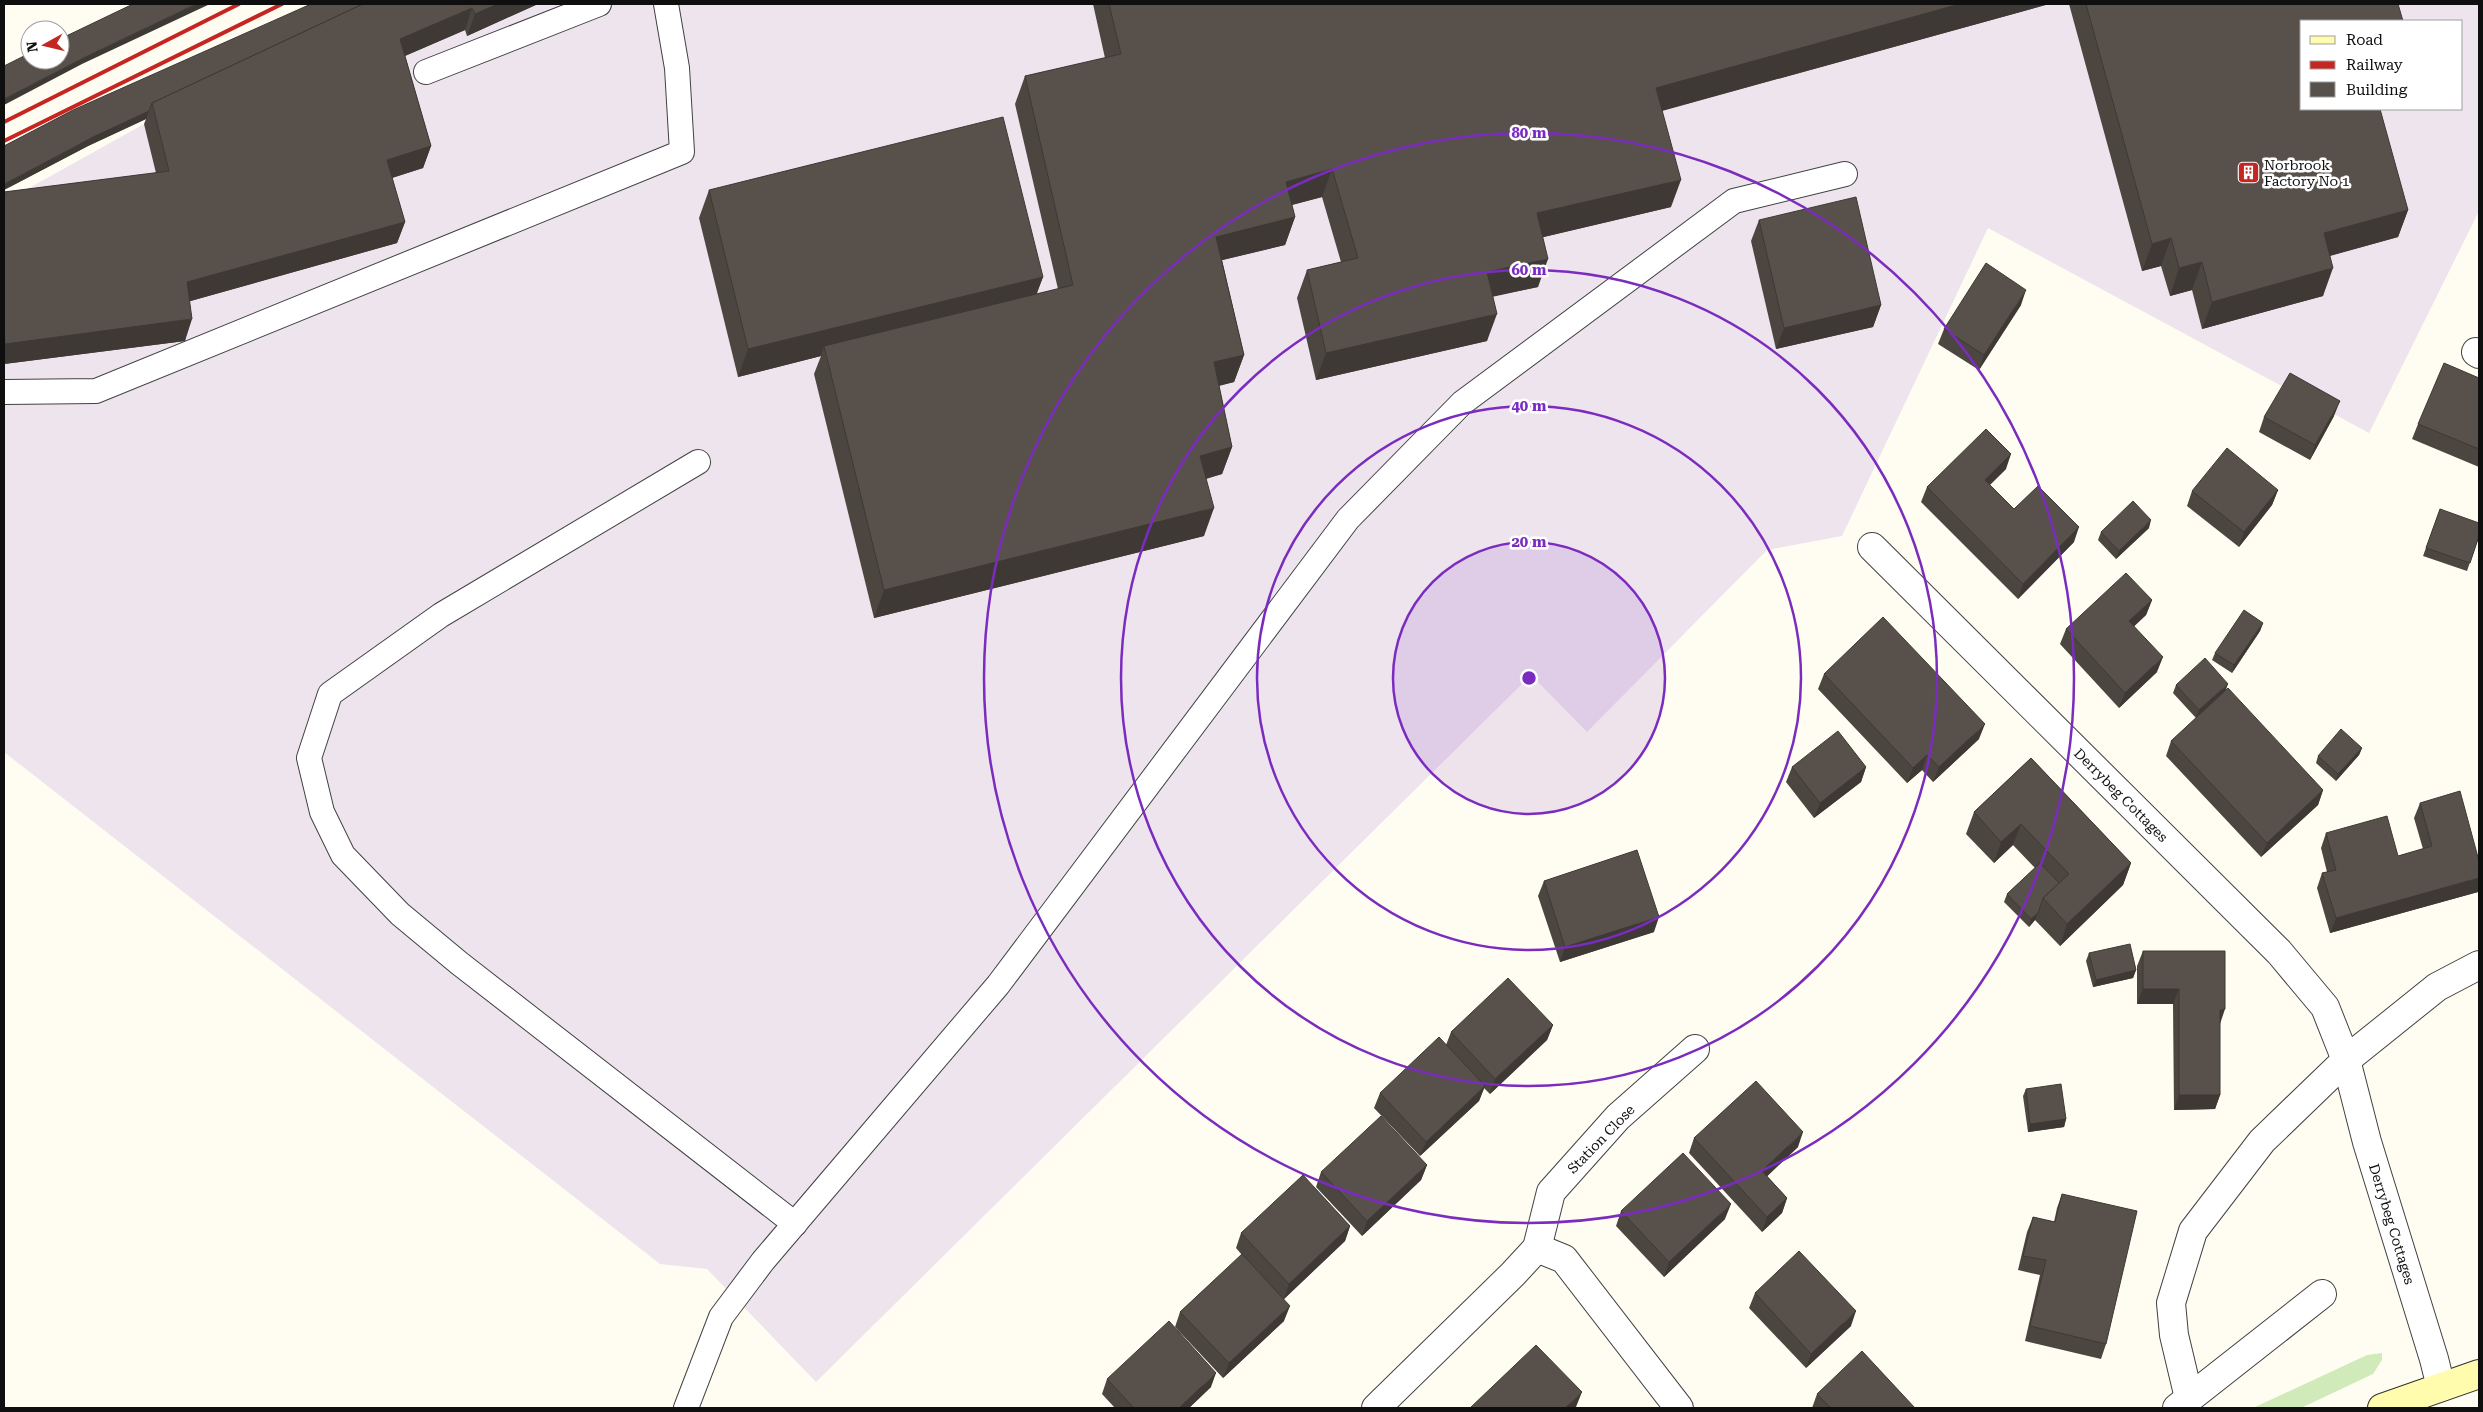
<svg xmlns="http://www.w3.org/2000/svg" width="2483" height="1412" font-family="'Roboto Serif',serif">
  <style>
    .industrial { fill: #ede4ee; fill-rule: evenodd }
    .green { fill: #d0ebb9 }
    .lines { fill: none; stroke-linecap: round; stroke-linejoin: round }
    .service-casing { stroke: #424242; stroke-width: 26 }
    .minor-casing { stroke: #424242; stroke-width: 30 }
    .secondary-casing { stroke: #313131; stroke-width: 30 }
    .service { stroke: #fff; stroke-width: 24 }
    .minor { stroke: #fff; stroke-width: 28 }
    .secondary { stroke: #fffcad; stroke-width: 28 }
    .rail { stroke: #c52622; stroke-width: 4 }
    .wall { fill: #4c4640 }
    .shaded-wall { fill: #3e3934 }
    .building { fill: #58514b; stroke: #3e3934 }
    .ring { fill: none; stroke: #7b2cbf; stroke-width: 2.5 }
    .labels { text-anchor: middle; dominant-baseline: central; stroke-width: 5; stroke-linejoin: round; paint-order: stroke }
    .poi-label { font-size: 14px; fill: #0f0f0f; stroke: #fff; text-anchor: start }
    .street-label { font-size: 14px; fill: #0f0f0f; stroke: #fff }
    .centre { fill: #7b2cbf; stroke: #fff; stroke-width: 2.5 }
    .ring-label { font-size: 15px; text-anchor: middle; font-weight: bold; fill: #7b2cbf; stroke: #fff; stroke-width: 5; stroke-linejoin: round; paint-order: stroke }
  </style>
  <rect width="100%" height="100%" fill="#fffdf2"/>
  <!-- industrial -->
  <path class="industrial" d="M 403,4 L 2479,4 L 2479,211 L 2369,433 L 1988,228 L 1842,536 L 1767,550 L 1587,732 L 1531,675 L 816,1382 L 707,1269 L 660,1264 L 4,752 L 4,202 L 144,124 ZM 2302,21 L 2462,21 L 2462,109 L 2302,109 Z"/>
  <!-- green -->
  <polygon class="green" points="2382,1353 2382,1360 2373,1374 2301,1408 2253,1408 2367,1355"/>
  <g class="lines">
    <defs>
      <g id="service">
        <polyline points="426,72 599,4"/>
        <polyline points="4,392 96,391 682,152 677,68 666,4"/>
        <polyline points="698,462 441,615 330,694 309,758 322,812 343,855 400,914 459,963 795,1224"/>
        <polyline points="686,1408 721,1317 763,1261 998,985 1348,519 1462,403 1734,201 1845,174"/>
      </g>
      <g id="minor">
        <polyline points="2476,352 2479,354"/>
        <polyline points="1872,547 2279,952 2325,1007 2346,1060 2367,1142 2434,1359 2441,1387"/>
        <polyline points="1537,1248 1564,1259 1679,1408"/>
        <polyline points="2189,1398 2174,1335 2171,1303 2193,1231 2262,1141 2346,1060 2437,987 2479,965"/>
        <polyline points="1376,1408 1513,1274 1537,1248 1551,1192 1618,1117 1695,1049"/>
        <polyline points="2177,1408 2322,1294"/>
      </g>
      <polyline id="secondary" points="2382,1408 2479,1374"/>
    </defs>
    <!-- service casing -->
    <use href="#service" class="service-casing"/>
    <!-- minor casing -->
    <use href="#minor" class="minor-casing"/>
    <!-- secondary casing -->
    <use href="#secondary" class="secondary-casing"/>
    <!-- service -->
    <use href="#service" class="service"/>
    <!-- minor -->
    <use href="#minor" class="minor"/>
    <!-- secondary -->
    <use href="#secondary" class="secondary"/>
    <!-- rail -->
    <g class="rail">
      <polyline points="4,122 239,4"/>
      <polyline points="4,141 282,4"/>
    </g>
  </g>
  <!-- wall -->
  <g class="wall">
    <polygon points="311,4 538,4 467,36 465,30 405,56 431,146 423,168 392,178 405,222 397,243 190,301 185,341 4,364 4,192 156,173 144,124 146,119 88,146 4,190"/>
    <polygon points="1093,4 2049,4 1662,111 1671,207 1543,237 1538,287 1493,296 1487,341 1316,380 1297,298 1307,270 1341,262 1322,197 1292,205 1295,217 1285,245 1222,260 1244,355 1234,382 1219,386 1232,447 1222,474 1206,479 1204,536 874,618 814,374 821,356 738,377 699,218 709,190 1043,277 1036,294 1058,289 1015,104 1025,76 1105,58"/>
    <polygon points="2069,4 2401,4 2302,21 2408,210 2398,237 2330,256 2323,296 2202,329 2192,290 2170,296 2161,266 2142,271"/>
    <polygon points="1759,220 1881,305 1873,327 1776,349 1751,241"/>
    <polygon points="2021,305 1979,370 1938,344 1944,329"/>
    <polygon points="2479,378 2479,467 2412,439 2418,424"/>
    <polygon points="2334,416 2310,460 2259,432 2264,417"/>
    <polygon points="2006,469 1990,485 2014,509 2074,542 2018,599 1921,502 1927,487"/>
    <polygon points="2278,490 2272,505 2239,547 2187,506 2192,491"/>
    <polygon points="2440,509 2479,536 2467,571 2423,556"/>
    <polygon points="2149,528 2116,559 2098,540 2101,532"/>
    <polygon points="2152,600 2146,615 2134,626 2157,672 2119,708 2060,644 2066,629"/>
    <polygon points="2263,623 2260,631 2232,673 2212,660 2215,653"/>
    <polygon points="1824,674 1979,739 1933,782 1922,770 1907,783 1818,689"/>
    <polygon points="2176,685 2226,690 2323,790 2318,805 2261,857 2166,756 2171,741 2196,718 2173,693"/>
    <polygon points="2362,748 2359,755 2336,781 2316,763 2318,756"/>
    <polygon points="2031,758 2131,863 2123,885 2060,946 2035,920 2029,927 2004,902 2007,894 2035,868 2013,845 1994,863 1966,834 1974,812"/>
    <polygon points="1792,767 1866,767 1861,782 1814,818 1786,782"/>
    <polygon points="2420,803 2478,892 2330,933 2317,888 2322,873 2327,872 2321,848 2326,833 2398,856 2423,849 2414,818"/>
    <polygon points="1544,881 1654,932 1560,962 1538,896"/>
    <polygon points="2143,951 2220,1024 2220,1095 2215,1109 2174,1110 2173,1004 2137,1004 2137,966"/>
    <polygon points="2089,953 2136,970 2133,978 2093,987 2086,961"/>
    <polygon points="1553,1025 1547,1040 1490,1094 1484,1088 1479,1101 1420,1156 1374,1108 1380,1093 1446,1045 1451,1032"/>
    <polygon points="2026,1089 2066,1119 2064,1127 2028,1132 2023,1096"/>
    <polygon points="1694,1138 1798,1147 1767,1176 1787,1198 1782,1213 1762,1232 1689,1153"/>
    <polygon points="1427,1165 1421,1180 1362,1236 1316,1187 1321,1172"/>
    <polygon points="2062,1194 2106,1344 2101,1359 2025,1341 2040,1275 2018,1270 2027,1232 2033,1217 2054,1222 2057,1208"/>
    <polygon points="1621,1211 1725,1219 1664,1277 1616,1226"/>
    <polygon points="1350,1226 1345,1241 1284,1299 1284,1321 1223,1378 1175,1327 1180,1312 1242,1255 1236,1248 1241,1233"/>
    <polygon points="1755,1293 1851,1326 1806,1368 1749,1308"/>
    <polygon points="1107,1379 1211,1387 1189,1408 1115,1408 1102,1394"/>
    <polygon points="1817,1394 1915,1408 1812,1408"/>
  </g>
  <!-- shaded-wall -->
  <g class="shaded-wall">
    <polygon points="196,4 210,4 82,64 4,105 4,99 85,57"/>
    <polygon points="498,4 538,4 467,36 475,14"/>
    <polygon points="1960,4 2049,4 1646,115 1656,88"/>
    <polygon points="472,8 465,30 393,61 400,39"/>
    <polygon points="149,111 146,119 88,146 4,190 4,184 91,138"/>
    <polygon points="431,146 423,168 379,182 387,160"/>
    <polygon points="1332,169 1322,197 1276,209 1286,182"/>
    <polygon points="1681,180 1671,207 1527,241 1537,213"/>
    <polygon points="2408,210 2398,237 2314,260 2324,233"/>
    <polygon points="1295,217 1285,245 1206,264 1216,237"/>
    <polygon points="405,222 397,243 180,304 187,282"/>
    <polygon points="2171,238 2161,266 2142,271 2152,244"/>
    <polygon points="1548,259 1538,287 1478,300 1487,272"/>
    <polygon points="2202,262 2192,290 2170,296 2179,268"/>
    <polygon points="2333,268 2323,296 2202,329 2212,302"/>
    <polygon points="1043,277 1033,304 824,346 821,356 738,377 748,349"/>
    <polygon points="2026,290 2021,305 1979,370 1984,355"/>
    <polygon points="1881,305 1873,327 1776,349 1784,328"/>
    <polygon points="1497,314 1487,341 1316,380 1326,353"/>
    <polygon points="192,319 185,341 4,364 4,348 5,344"/>
    <polygon points="1244,355 1234,382 1204,389 1214,362"/>
    <polygon points="2340,401 2334,416 2310,460 2315,445"/>
    <polygon points="1232,447 1222,474 1190,483 1200,456"/>
    <polygon points="2011,454 2006,469 1979,495 1985,480"/>
    <polygon points="2278,490 2272,505 2239,547 2244,532"/>
    <polygon points="1214,508 1204,536 874,618 884,590"/>
    <polygon points="2151,520 2149,528 2116,559 2119,551"/>
    <polygon points="2079,527 2074,542 2018,599 2023,584"/>
    <polygon points="2152,600 2146,615 2124,636 2129,621"/>
    <polygon points="2263,623 2260,631 2232,673 2234,665"/>
    <polygon points="2163,657 2157,672 2119,708 2125,693"/>
    <polygon points="2228,684 2225,692 2196,718 2199,710"/>
    <polygon points="1985,724 1979,739 1933,782 1939,767"/>
    <polygon points="2362,748 2359,755 2336,781 2338,774"/>
    <polygon points="1927,755 1922,770 1907,783 1913,768"/>
    <polygon points="1866,767 1861,782 1814,818 1820,803"/>
    <polygon points="2323,790 2318,805 2261,857 2267,843"/>
    <polygon points="2021,824 2013,845 1994,863 2001,842"/>
    <polygon points="2131,863 2123,885 2060,946 2067,924"/>
    <polygon points="2479,878 2479,889 2478,892 2330,933 2336,918"/>
    <polygon points="2038,913 2035,920 2029,927 2031,919"/>
    <polygon points="1659,917 1654,932 1560,962 1565,947"/>
    <polygon points="2136,970 2133,978 2093,987 2096,980"/>
    <polygon points="2143,989 2179,989 2173,1004 2137,1004"/>
    <polygon points="2225,1009 2220,1024 2220,1010"/>
    <polygon points="1553,1025 1547,1040 1490,1094 1495,1079"/>
    <polygon points="1485,1086 1479,1101 1420,1156 1426,1142"/>
    <polygon points="2179,1095 2220,1095 2215,1109 2174,1110"/>
    <polygon points="2066,1119 2064,1127 2028,1132 2030,1124"/>
    <polygon points="1803,1132 1798,1147 1757,1186 1762,1171"/>
    <polygon points="1427,1165 1421,1180 1362,1236 1367,1221"/>
    <polygon points="1787,1198 1782,1213 1762,1232 1767,1217"/>
    <polygon points="1731,1204 1725,1219 1664,1277 1669,1262"/>
    <polygon points="1350,1226 1345,1241 1284,1299 1289,1284"/>
    <polygon points="1290,1306 1284,1321 1223,1378 1229,1363"/>
    <polygon points="1856,1311 1851,1326 1806,1368 1811,1354"/>
    <polygon points="1216,1373 1211,1387 1189,1408 1179,1408"/>
    <polygon points="1582,1392 1576,1407 1575,1408 1565,1408"/>
  </g>
  <!-- building -->
  <g class="building">
    <polygon points="133,4 196,4 85,57 4,99 4,66 30,53 30,60 60,60 60,39"/>
    <polygon points="311,4 363,4 152,103 149,111 91,138 4,184 4,146 73,110"/>
    <polygon points="363,4 498,4 475,14 472,8 400,39 431,146 387,160 405,222 187,282 192,319 5,344 4,330 4,192 169,171 152,103"/>
    <polygon points="1109,4 1960,4 1656,88 1681,180 1537,213 1548,259 1487,272 1497,314 1326,353 1307,270 1358,258 1332,169 1286,182 1295,217 1216,237 1244,355 1214,362 1232,447 1200,456 1214,508 884,590 824,346 1073,285 1025,76 1121,54"/>
    <polygon points="2086,4 2398,4 2403,21 2302,21 2302,109 2380,109 2408,210 2324,233 2333,268 2212,302 2202,262 2179,268 2171,238 2152,244"/>
    <polygon points="1003,117 1043,277 748,349 709,190"/>
    <polygon points="1856,197 1881,305 1784,328 1759,220"/>
    <polygon points="1986,263 2026,290 1984,355 1944,329"/>
    <polygon points="2444,363 2479,378 2479,449 2418,424"/>
    <polygon points="2290,373 2340,401 2315,445 2264,417"/>
    <polygon points="1986,429 2011,454 1985,480 2014,509 2038,486 2079,527 2023,584 1927,487"/>
    <polygon points="2227,448 2278,490 2244,532 2192,491"/>
    <polygon points="2133,501 2151,520 2119,551 2101,532"/>
    <polygon points="2440,509 2479,523 2479,536 2470,563 2426,548"/>
    <polygon points="2126,573 2152,600 2129,621 2163,657 2125,693 2066,629"/>
    <polygon points="2244,610 2263,623 2234,665 2215,653"/>
    <polygon points="1883,617 1985,724 1939,767 1927,755 1913,768 1824,674"/>
    <polygon points="2205,658 2228,684 2199,710 2176,685"/>
    <polygon points="2228,688 2323,790 2267,843 2171,741"/>
    <polygon points="2341,729 2362,748 2338,774 2318,756"/>
    <polygon points="1838,731 1866,767 1820,803 1792,767"/>
    <polygon points="2031,758 2131,863 2067,924 2043,898 2069,874 2021,824 2001,842 1974,812"/>
    <polygon points="2460,791 2479,861 2479,878 2336,918 2322,873 2336,870 2326,833 2387,816 2398,856 2432,846 2420,803"/>
    <polygon points="1637,850 1659,917 1565,947 1544,881"/>
    <polygon points="2040,863 2059,883 2043,898 2038,913 2031,919 2007,894"/>
    <polygon points="2130,944 2136,970 2096,980 2089,953"/>
    <polygon points="2143,951 2225,951 2225,1009 2220,1010 2220,1095 2179,1095 2179,989 2143,989"/>
    <polygon points="1508,978 1553,1025 1495,1079 1451,1032"/>
    <polygon points="1439,1037 1485,1086 1426,1142 1380,1093"/>
    <polygon points="1756,1081 1803,1132 1762,1171 1787,1198 1767,1217 1694,1138"/>
    <polygon points="2061,1084 2066,1119 2030,1124 2026,1089"/>
    <polygon points="1381,1116 1427,1165 1367,1221 1321,1172"/>
    <polygon points="1683,1153 1731,1204 1669,1262 1621,1211"/>
    <polygon points="1303,1175 1350,1226 1289,1284 1241,1233"/>
    <polygon points="2062,1194 2137,1211 2106,1344 2030,1326 2046,1260 2023,1256 2033,1217 2055,1222"/>
    <polygon points="1799,1251 1856,1311 1811,1354 1755,1293"/>
    <polygon points="1242,1254 1290,1306 1229,1363 1180,1312"/>
    <polygon points="1169,1321 1216,1373 1179,1408 1134,1408 1107,1379"/>
    <polygon points="1536,1345 1582,1392 1565,1408 1470,1408"/>
    <polygon points="1862,1351 1915,1408 1831,1408 1817,1394"/>
  </g>
  <!-- distance rings -->
  <circle cx="1529" cy="678" r="136" fill="#7b2cbf" fill-opacity=".12"/>
  <g class="ring">
    <circle cx="1529" cy="678" r="136"/>
    <circle cx="1529" cy="678" r="272"/>
    <circle cx="1529" cy="678" r="408"/>
    <circle cx="1529" cy="678" r="545"/>
  </g>
  <!-- icons -->
  <defs>
    <symbol id="building-square" viewBox="-11 -11 22 22"><rect x="-9" y="-9" width="18" height="18" rx="4" fill="#c52622" stroke="#fff"/><path d="M-4-6H4V6H1V3H-1V6H-4ZM-2.5-4.3h1.7v1.8h-1.7ZM.8-4.3h1.7v1.8H.8ZM-2.5-1h1.7V.8h-1.7ZM.8-1h1.7V.8H.8Z" fill="#fff"/></symbol>
  </defs>
  <g fill-rule="evenodd">
    <use href="#building-square" x="2236" y="160" width="25" height="25"/>
  </g>
  <g class="labels">
    <!-- poi labels -->
    <g class="poi-label">
      <text x="2264" y="165">Norbrook<tspan x="2264" dy="16">Factory No 1</tspan></text>
    </g>
    <!-- street labels -->
    <g class="street-label">
      <text transform="translate(2121 795) rotate(45)">Derrybeg Cottages</text>
      <text transform="translate(1601 1139) rotate(-46)">Station Close</text>
      <text transform="translate(2392 1224) rotate(73)">Derrybeg Cottages</text>
    </g>
  </g>
  <circle cx="1529" cy="678" r="8" class="centre"/>
  <g class="ring-label">
    <text x="1529" y="138">80 m</text>
    <text x="1529" y="275">60 m</text>
    <text x="1529" y="411">40 m</text>
    <text x="1529" y="547">20 m</text>
  </g>
  <!-- border -->
  <rect width="2483" height="1412" fill="none" stroke="#0f0f0f" stroke-width="10"/>
  <!-- legend -->
  <rect x="2300" y="20" width="162" height="90" fill="#ffffff" stroke="#9f9f9f"/>
  <rect x="2310" y="36" width="25" height="8" fill="#fffcad" stroke="#9f9f9f"/>
  <text x="2346" y="45" font-size="15" fill="#0f0f0f">Road</text>
  <rect x="2310" y="61" width="25" height="8" fill="#c52622" stroke="#9f9f9f"/>
  <text x="2346" y="70" font-size="15" fill="#0f0f0f">Railway</text>
  <rect x="2310" y="82" width="25" height="15" fill="#58514b" stroke="#9f9f9f"/>
  <text x="2346" y="95" font-size="15" fill="#0f0f0f">Building</text>
  <!-- north arrow -->
  <g transform="translate(45 45) rotate(262)"><circle r="24" fill="#ffffff" stroke="#9f9f9f"/>
  <path d="M0-4L9 19L0 12L-9 19Z" fill="#c52622"/>
  <text y="-8" font-size="14" font-weight="bold" text-anchor="middle" fill="#0f0f0f">N</text>
  </g>
</svg>
